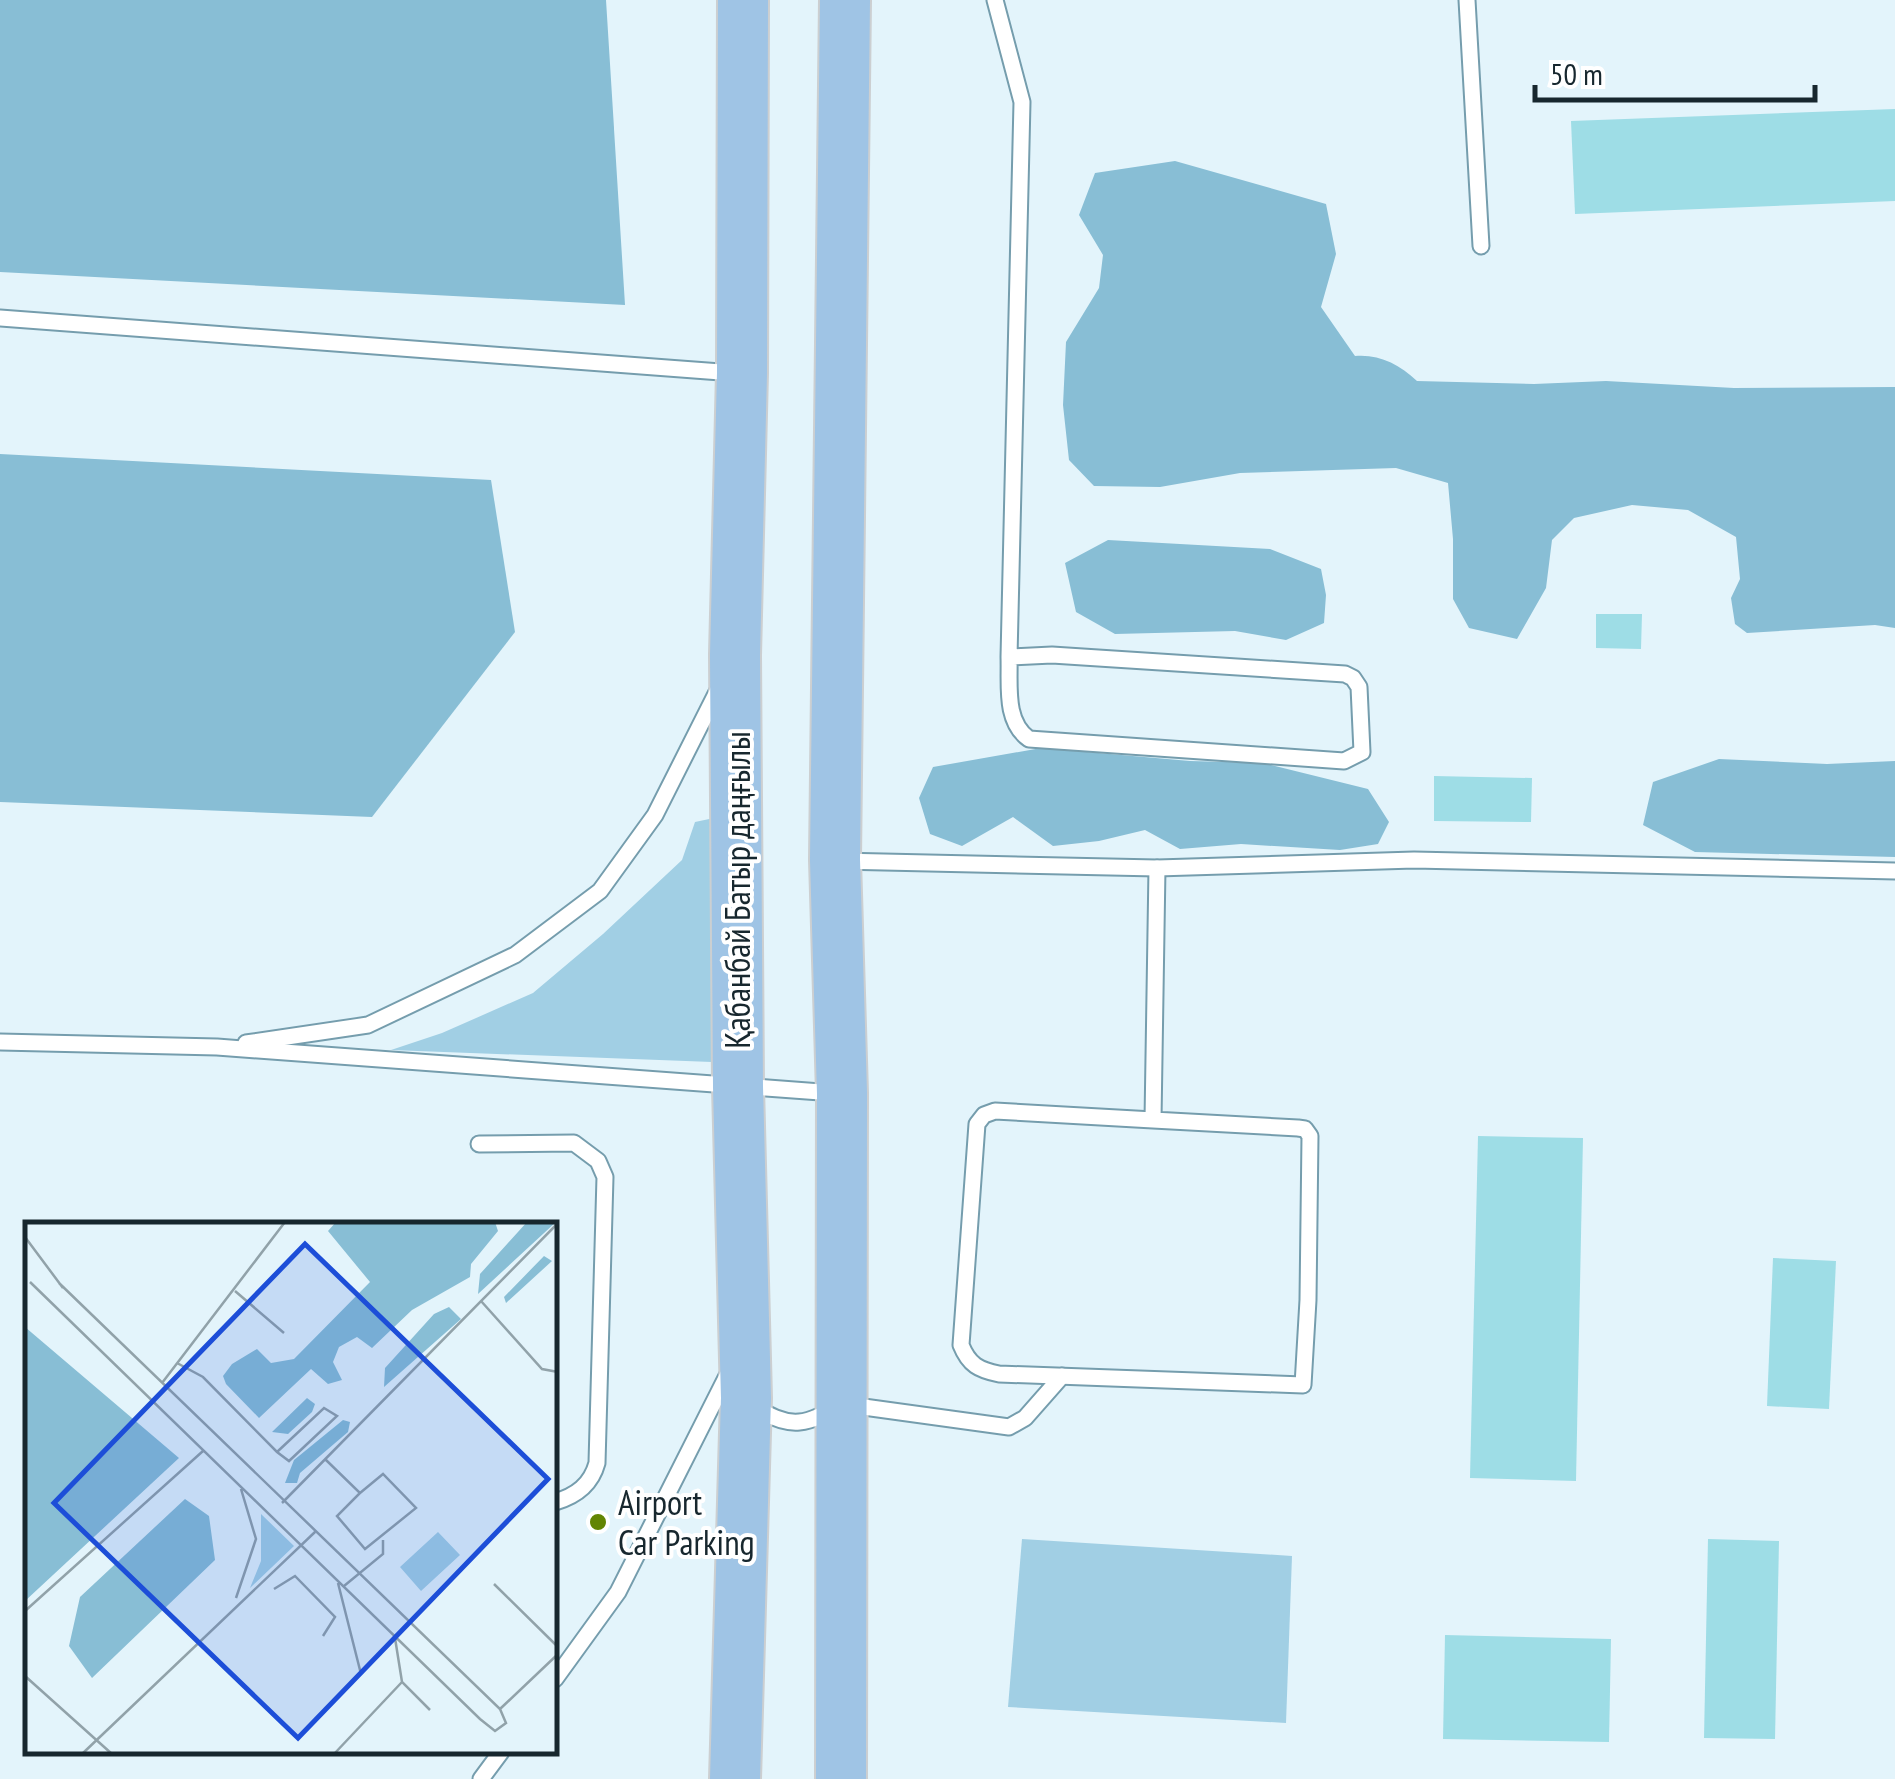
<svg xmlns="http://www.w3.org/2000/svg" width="1895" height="1779" font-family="'PT Sans Narrow',sans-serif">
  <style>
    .green { fill: #a1cfe4 }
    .forest { fill: #88bed5 }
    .building { fill: #9edde6 }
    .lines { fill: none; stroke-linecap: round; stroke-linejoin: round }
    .lane-casing { stroke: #759dad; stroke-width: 19 }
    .primary-casing { stroke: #cccfd1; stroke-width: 54 }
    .lane { stroke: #fff; stroke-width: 15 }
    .primary { stroke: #9fc4e5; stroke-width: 50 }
    .poi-dot { fill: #628503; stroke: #fff; stroke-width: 4 }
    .labels { text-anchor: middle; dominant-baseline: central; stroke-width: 8; stroke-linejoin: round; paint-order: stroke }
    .street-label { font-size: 35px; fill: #17272e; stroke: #fff }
    .poi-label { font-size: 35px; fill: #17272e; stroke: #fff; text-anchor: start }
    .inset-road { fill: none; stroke: #91a2a9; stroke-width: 2.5 }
    .view { fill: #1d4ed8; fill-opacity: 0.15; stroke: #1d4ed8; stroke-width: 5 }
    .inset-edge { fill: none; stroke: #17272e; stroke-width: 5 }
  </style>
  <rect width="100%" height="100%" fill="#e3f4fb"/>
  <!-- green -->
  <g class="green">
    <polygon points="714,818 712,1062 391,1050 442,1033 533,993 603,934 682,860 695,822"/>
    <polygon points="1022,1539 1292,1556 1286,1723 1008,1707"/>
  </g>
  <!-- forest -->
  <g class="forest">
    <polygon points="0,0 606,0 625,305 0,272"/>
    <path d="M 1175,161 L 1326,204 L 1336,254 L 1321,307 L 1355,356 C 1379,354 1399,364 1417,381 L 1534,384 L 1606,381 L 1734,388 L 1895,387 L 1895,628 L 1875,625 L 1747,633 L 1735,624 L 1731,598 L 1740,579 L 1736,537 L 1688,510 L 1632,505 L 1574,518 L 1552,540 L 1546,588 L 1517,639 L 1469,628 L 1453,599 L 1453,539 L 1448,483 L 1396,468 L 1240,473 L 1160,487 L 1094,486 L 1069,460 L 1063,405 L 1066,342 L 1099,288 L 1103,255 L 1079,215 L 1095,173 Z"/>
    <polygon points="0,454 491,480 515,632 372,817 0,802"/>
    <polygon points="1108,540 1270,549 1321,569 1326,595 1324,623 1286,640 1235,631 1115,634 1076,612 1065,563"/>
    <polygon points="1041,748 1190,761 1263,763 1368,789 1389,822 1378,844 1340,850 1241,844 1180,849 1145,830 1099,841 1053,846 1013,817 962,846 930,834 919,798 933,767"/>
    <polygon points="1719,759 1827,764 1895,761 1895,857 1695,852 1643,825 1653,782"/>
  </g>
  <!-- building -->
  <g class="building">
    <polygon points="1895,109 1895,201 1575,214 1571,121"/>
    <polygon points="1596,614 1642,614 1641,649 1596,648"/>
    <polygon points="1434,776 1532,778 1531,822 1434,821"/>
    <polygon points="1478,1136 1583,1138 1576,1481 1470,1478"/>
    <polygon points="1773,1258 1836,1261 1829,1409 1767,1406"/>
    <polygon points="1708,1539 1779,1541 1775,1739 1704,1738"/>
    <polygon points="1445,1635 1611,1639 1609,1742 1443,1739"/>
  </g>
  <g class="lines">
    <defs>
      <g id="lane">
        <path d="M 995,0 L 1022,102 L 1009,657 C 1010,685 1004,721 1029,739 L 1344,761 L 1362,752 L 1359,687 L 1353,678 L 1345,674 L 1052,655 L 1009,657"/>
        <polyline points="1467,0 1481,246"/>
        <polyline points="0,318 734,373"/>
        <polyline points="839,861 1157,868 1414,860 1895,871"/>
        <polyline points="0,1042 217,1047 834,1093"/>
        <polyline points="246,1043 368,1025 515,955 600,891 655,815 718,690"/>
        <path d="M 1153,1120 L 1298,1128 L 1305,1129 L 1310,1136 L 1308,1300 L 1303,1385 L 999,1374 C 979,1370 969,1365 961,1345 L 977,1124 L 984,1115 L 995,1111 L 1153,1120 L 1157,868"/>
        <path d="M 479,1144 L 574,1143 L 598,1161 L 605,1177 L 597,1463 C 591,1485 576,1496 555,1502"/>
        <path d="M 756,1407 C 790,1431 809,1424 842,1404 L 1009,1427 L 1025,1418 L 1062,1376"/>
        <polyline points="555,1679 618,1592 729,1372"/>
        <polyline points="481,1779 501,1752"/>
      </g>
      <g id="primary">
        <polyline points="735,1779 746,1398 738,1087 735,655 742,373 743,0"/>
        <polyline points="841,1779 842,1093 835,860 845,0"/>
      </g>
    </defs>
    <!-- lane casing -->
    <use href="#lane" class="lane-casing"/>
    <!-- primary casing -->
    <use href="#primary" class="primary-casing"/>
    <!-- lane -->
    <use href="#lane" class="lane"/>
    <!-- primary -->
    <use href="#primary" class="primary"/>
  </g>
  <!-- markers -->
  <circle class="poi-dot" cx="598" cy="1522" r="10"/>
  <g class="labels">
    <!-- street labels -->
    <g class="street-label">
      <text transform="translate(737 890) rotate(-90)">Қабанбай Батыр даңғылы</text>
    </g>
    <!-- poi labels -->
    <g class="poi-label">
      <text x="618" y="1502">Airport<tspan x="618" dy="40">Car Parking</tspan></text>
    </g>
  </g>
  <!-- overview -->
  <g transform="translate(25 1222)">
    <rect width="532" height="532" fill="#e3f4fb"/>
    <path d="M 236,292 L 269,324 L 225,366 L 236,339 ZM 413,310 L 435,333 L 396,369 L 375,345 Z" fill="#a1cfe4"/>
    <path d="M 311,0 L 470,0 L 473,9 L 446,42 L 445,55 L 387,88 L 347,126 L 332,115 L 314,125 L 308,140 L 317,158 L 303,162 L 286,147 L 234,196 L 201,162 L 198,154 L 207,142 L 232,127 L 246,141 L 269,137 L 345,60 L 303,9 ZM 502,0 L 531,0 L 453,72 L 455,52 ZM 519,34 L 527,39 L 481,81 L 479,75 ZM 424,85 L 436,97 L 359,165 L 360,146 L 409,92 ZM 0,105 L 154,236 L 0,379 ZM 282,176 L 290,182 L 287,190 L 263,212 L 247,210 ZM 318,198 L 325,200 L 323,210 L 275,251 L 272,261 L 260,261 L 269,238 ZM 160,277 L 184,294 L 190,338 L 67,456 L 44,424 L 55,375 Z" fill="#88bed5"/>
    <path class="inset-road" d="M 0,15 L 38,66M 5,60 L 455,497 L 470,509 L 481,501 L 475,487 L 34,61M 210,69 L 259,111M 456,79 L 517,147 L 533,150M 152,141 L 178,155 L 252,230 L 264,239 L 312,194 L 299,186 L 252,230M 137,161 L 260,0M 301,238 L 335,271 L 312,294 L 340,327 L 391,286 L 358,252 L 335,271M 257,281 L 533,1M 313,361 L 336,452M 469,362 L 533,425M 319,364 L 358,332 L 358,318M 249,367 L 270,354 L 310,395 L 298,414M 211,376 L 231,317 L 216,267M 0,389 L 178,229M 370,416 L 377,460 L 405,488M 0,454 L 87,532M 475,487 L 533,432M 57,532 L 290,310M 309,532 L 377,460"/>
    <path class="view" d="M 280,22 L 523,257 L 273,516 L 29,281 Z"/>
    <rect width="532" height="532" class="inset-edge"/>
  </g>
  <!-- scale -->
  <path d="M1535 85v15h280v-15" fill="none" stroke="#17272e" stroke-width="5"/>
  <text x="1550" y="85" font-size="30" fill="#17272e" stroke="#ffffff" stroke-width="8" paint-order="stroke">50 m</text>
</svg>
